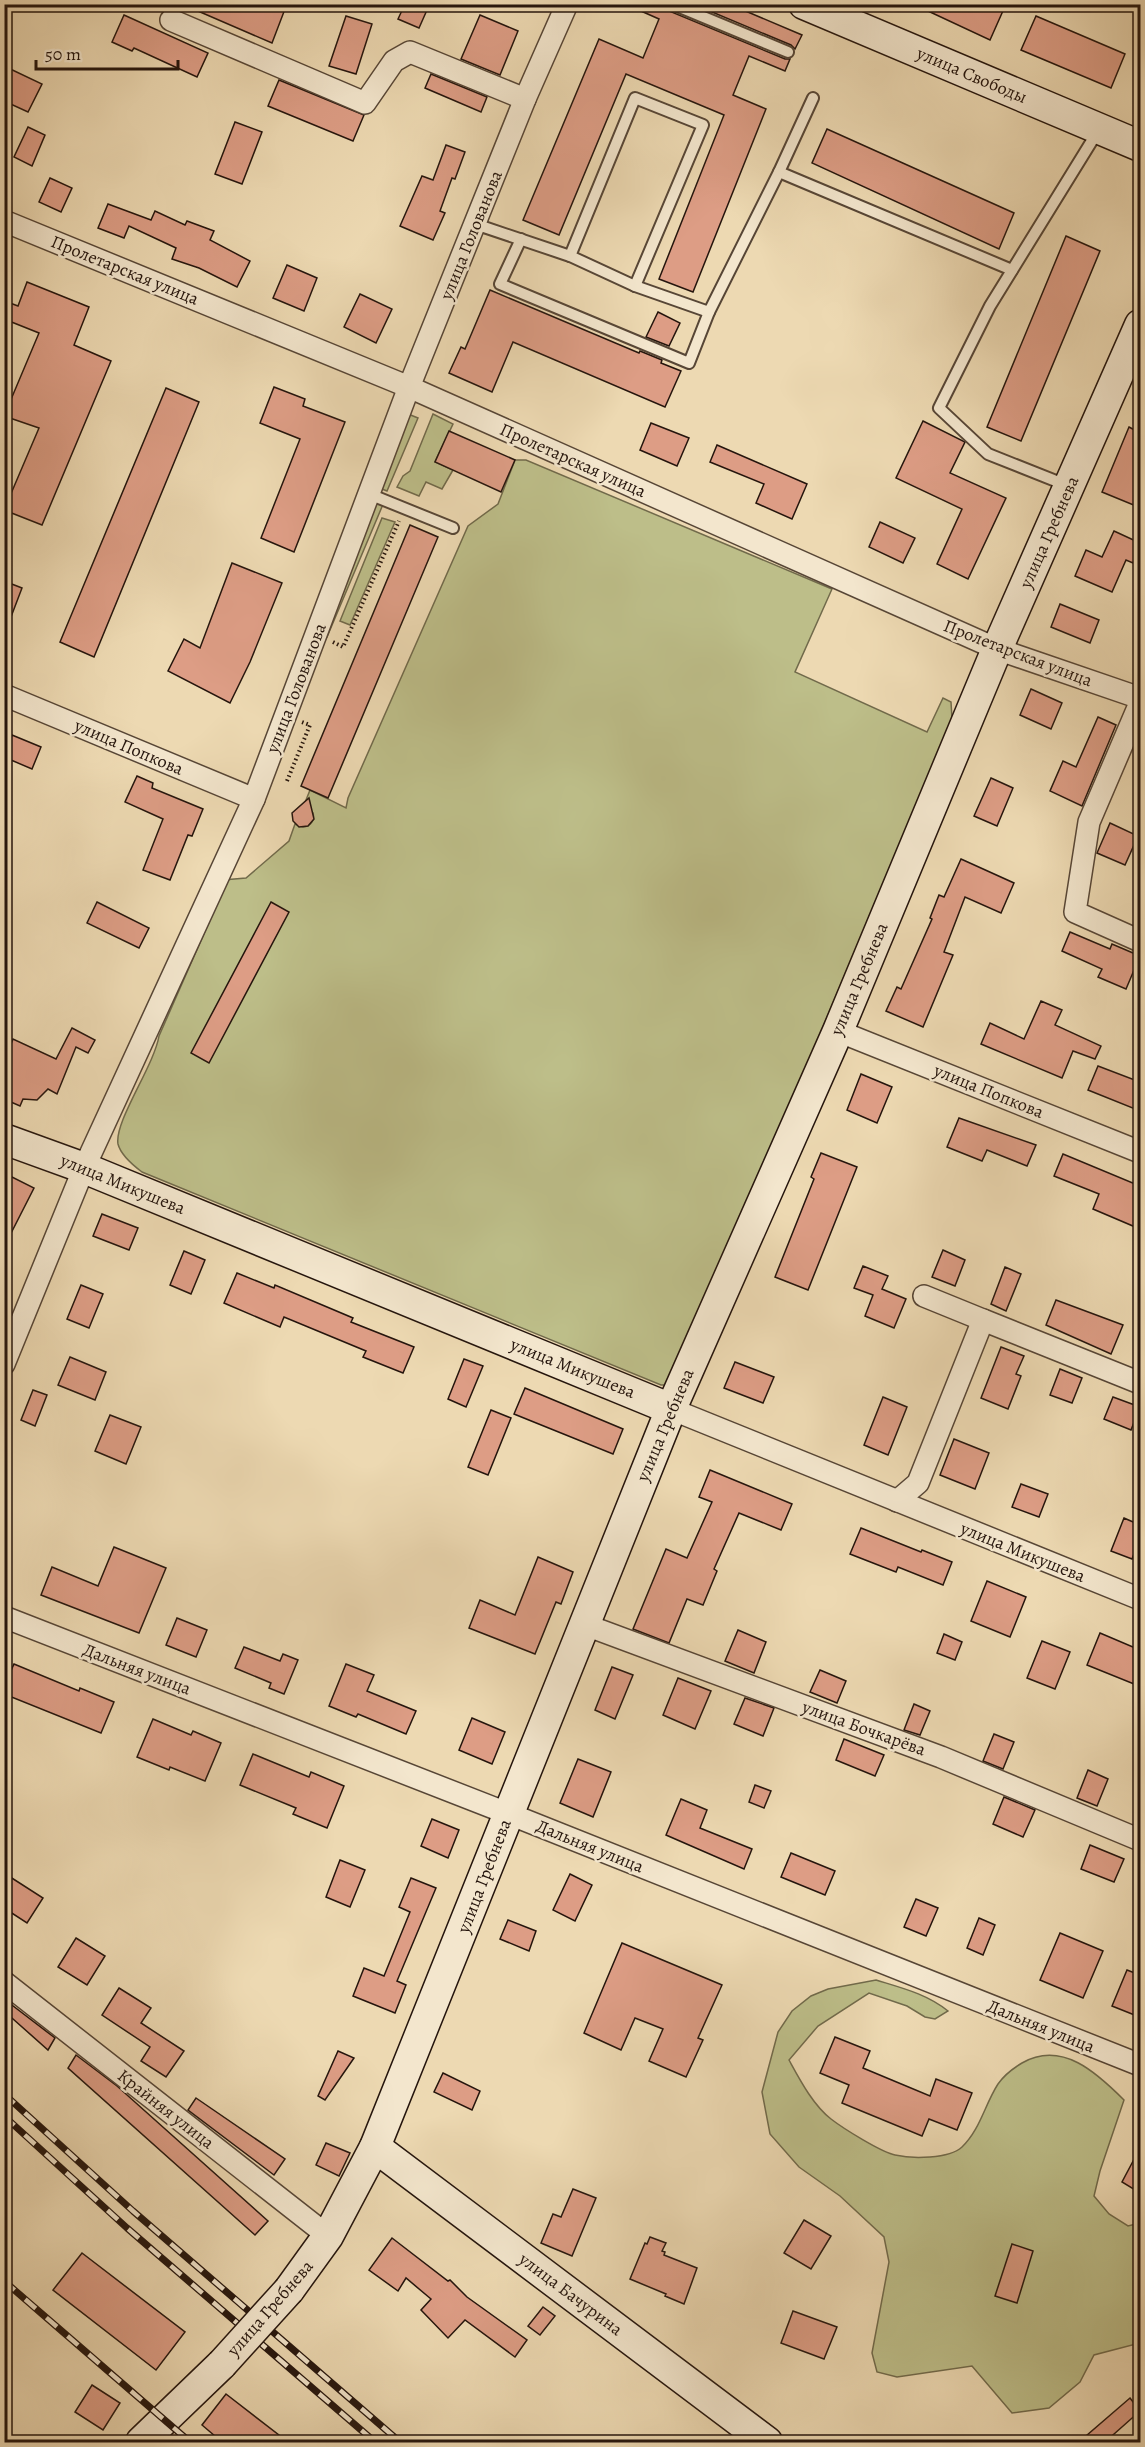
<svg xmlns="http://www.w3.org/2000/svg" width="1145" height="2447" font-family="Alegreya,serif">
  <style>
    .green { fill: #bdbe89; stroke: #716a4b; stroke-width: 1.5 }
    .building { fill: #dd9d85; stroke: #25150d; stroke-width: 1.5 }
    .lines { fill: none; stroke-linecap: round; stroke-linejoin: round }
    .lane-casing { stroke: #574636; stroke-width: 14 }
    .street-casing { stroke: #574636; stroke-width: 24 }
    .secondary-casing { stroke: #25150d; stroke-width: 33 }
    .path { stroke: #25150d; stroke-width: 4; stroke-dasharray: 1.5 3; stroke-linecap: butt }
    .lane { stroke: #f3e6cd; stroke-width: 10 }
    .street { stroke: #f3e6cd; stroke-width: 21 }
    .secondary { stroke: #f3e6cd; stroke-width: 30 }
    .rail-casing { stroke: #25150d; stroke-width: 7 }
    .rail { stroke: #f3e6cd; stroke-width: 4.5; stroke-dasharray: 14; stroke-linecap: butt }
    .secondary-bridge-casing { stroke: #25150d; stroke-width: 33; stroke-linecap: butt }
    .secondary-bridge { stroke: #f3e6cd; stroke-width: 30 }
    .labels { text-anchor: middle; dominant-baseline: central; stroke-width: 5; stroke-linejoin: round; paint-order: stroke }
    .street-label { font-size: 18px; fill: #25150d; stroke: #f3e6cd }
  </style>
  <rect width="100%" height="100%" fill="#edd9b2"/>
  <filter id="stains"><feTurbulence type="fractalNoise" baseFrequency=".00333" numOctaves="4"/><feColorMatrix values="0 0 0 0 .2 0 0 0 0 .09 0 0 0 0 .02 0 0 0 .5 -.17"/></filter>
  <radialGradient id="worn" r=".72"><stop offset=".6" stop-color="#630" stop-opacity="0"/><stop offset="1" stop-color="#630" stop-opacity=".3"/></radialGradient>
  <!-- green -->
  <g class="green">
    <polygon points="408,414 418,418 387,491 377,487"/>
    <polygon points="433,414 453,424 435,462 453,470 442,489 426,482 419,496 397,487 403,476 410,471"/>
    <path d="M 515,460 L 526,460 L 832,589 L 795,672 L 927,732 L 943,698 L 951,702 L 952,719 L 815,1046 L 783,1133 L 670,1385 L 661,1385 L 142,1172 C 134,1166 121,1156 118,1144 C 114,1122 154,1066 159,1036 L 224,888 L 223,880 L 246,878 L 289,841 L 295,824 L 303,827 C 311,826 315,820 313,813 L 304,805 L 310,790 L 346,808 L 348,798 L 468,526 L 498,504 Z"/>
    <polygon points="372,497 384,502 327,637 318,633"/>
    <polygon points="382,518 395,522 350,625 340,621"/>
    <path d="M 876,1980 C 902,1988 927,1994 948,2011 L 935,2019 L 925,2017 L 907,2006 L 869,1993 L 818,2026 L 789,2060 C 800,2080 813,2105 831,2119 C 844,2129 881,2152 895,2155 C 912,2159 949,2159 962,2147 C 980,2130 985,2104 998,2084 C 1005,2074 1012,2069 1022,2063 C 1062,2040 1097,2073 1124,2100 L 1100,2171 L 1094,2196 L 1109,2214 L 1128,2226 L 1140,2223 L 1140,2343 L 1094,2355 L 1080,2382 L 1049,2408 L 1012,2413 L 972,2366 L 897,2377 L 877,2372 L 872,2353 L 889,2262 L 884,2237 L 840,2196 L 799,2167 L 770,2134 L 762,2092 L 778,2032 L 792,2011 L 811,1996 L 828,1989 Z"/>
  </g>
  <!-- building -->
  <g class="building">
    <polygon points="273,4 285,9 272,43 184,5"/>
    <polygon points="405,4 413,4 427,10 419,28 398,19"/>
    <polygon points="625,4 665,4 669,11 785,59 790,59 785,71 749,56 733,95 766,109 693,292 659,279 724,115 626,74 559,235 523,220 599,39 643,58 659,19"/>
    <polygon points="693,4 729,4 802,35 795,49 791,45"/>
    <polygon points="913,4 1006,4 990,40"/>
    <polygon points="124,15 208,53 197,77 134,48 132,51 112,42"/>
    <polygon points="480,15 518,31 500,75 461,59"/>
    <polygon points="346,16 372,24 356,74 329,66"/>
    <polygon points="1036,16 1125,54 1111,88 1021,50"/>
    <polygon points="4,66 42,84 28,112 4,101"/>
    <polygon points="431,74 487,97 481,112 425,88"/>
    <polygon points="279,80 364,115 353,141 268,106"/>
    <polygon points="235,122 262,132 242,184 215,174"/>
    <polygon points="28,127 45,135 32,166 14,157"/>
    <polygon points="827,129 1014,213 999,249 812,163"/>
    <polygon points="446,145 465,152 455,179 452,178 440,211 445,213 433,240 400,226 422,176 433,180"/>
    <polygon points="50,178 72,188 61,212 39,202"/>
    <polygon points="108,204 151,220 155,211 185,225 187,221 214,231 210,240 250,261 237,287 199,268 172,259 176,248 129,226 124,238 98,228"/>
    <polygon points="1066,236 1100,251 1021,441 987,427"/>
    <polygon points="287,265 317,278 304,311 273,298"/>
    <polygon points="27,282 89,307 74,345 111,361 42,525 4,510 39,428 4,416 39,333 4,319 10,303 18,306"/>
    <polygon points="490,290 639,353 640,351 662,360 661,363 681,371 665,407 513,342 492,392 449,373 461,347 465,349"/>
    <polygon points="360,294 392,309 376,343 344,327"/>
    <polygon points="658,312 680,323 669,346 646,337"/>
    <polygon points="274,387 305,399 303,406 345,422 294,552 261,538 300,439 260,423"/>
    <polygon points="166,388 199,402 94,657 60,642"/>
    <polygon points="923,421 965,442 950,473 1006,498 968,579 937,564 962,509 896,478"/>
    <polygon points="651,423 689,438 677,466 640,450"/>
    <polygon points="1129,427 1140,433 1140,494 1136,506 1102,492"/>
    <polygon points="449,431 515,460 501,492 435,462"/>
    <polygon points="717,445 807,484 792,519 756,503 764,484 710,462"/>
    <polygon points="880,522 915,538 903,563 869,547"/>
    <polygon points="410,525 438,537 328,798 301,786"/>
    <polygon points="1114,531 1140,543 1140,546 1133,563 1126,560 1112,592 1075,576 1086,550 1102,557"/>
    <polygon points="232,563 282,583 250,662 230,703 168,671 184,639 200,648"/>
    <polygon points="4,581 22,588 6,630 4,630"/>
    <polygon points="1060,604 1099,620 1090,643 1051,627"/>
    <polygon points="1031,689 1062,703 1051,729 1020,715"/>
    <polygon points="1098,717 1116,725 1082,806 1050,791 1063,761 1076,767"/>
    <polygon points="12,735 41,747 32,769 4,757"/>
    <polygon points="137,776 153,783 152,788 203,809 192,836 188,835 170,880 143,870 163,819 125,802"/>
    <polygon points="991,778 1013,788 997,826 974,816"/>
    <polygon points="309,798 314,819 308,826 299,827 293,821 292,813"/>
    <polygon points="1110,823 1138,836 1125,865 1097,853"/>
    <polygon points="961,859 1014,883 1001,913 965,897 944,952 953,955 923,1027 886,1011 897,987 901,989 932,919 930,918 939,895 944,897"/>
    <polygon points="97,902 149,928 139,948 87,923"/>
    <polygon points="271,902 289,912 209,1063 191,1053"/>
    <polygon points="1070,932 1110,949 1112,944 1140,956 1126,989 1098,977 1102,969 1062,951"/>
    <polygon points="1041,1001 1062,1010 1055,1025 1101,1046 1095,1059 1073,1051 1062,1078 981,1044 990,1023 1024,1039"/>
    <polygon points="72,1028 95,1040 88,1053 76,1047 57,1094 48,1089 37,1100 23,1099 20,1106 4,1099 4,1041 11,1044 13,1039 56,1059"/>
    <polygon points="1098,1066 1140,1082 1140,1111 1088,1090"/>
    <polygon points="861,1074 892,1087 877,1123 847,1110"/>
    <polygon points="959,1118 1036,1145 1027,1166 987,1150 982,1161 947,1147"/>
    <polygon points="821,1153 857,1167 808,1290 775,1277 814,1179 811,1177"/>
    <polygon points="1063,1154 1140,1186 1140,1229 1093,1209 1099,1194 1054,1176"/>
    <polygon points="4,1173 34,1188 4,1247"/>
    <polygon points="102,1214 138,1228 129,1250 93,1236"/>
    <polygon points="943,1250 965,1260 955,1286 932,1277"/>
    <polygon points="184,1251 205,1260 191,1294 170,1285"/>
    <polygon points="863,1266 888,1276 882,1289 906,1299 894,1328 865,1316 873,1295 854,1288"/>
    <polygon points="1005,1267 1021,1274 1006,1311 991,1304"/>
    <polygon points="237,1273 274,1288 275,1285 353,1318 351,1322 414,1347 403,1373 363,1357 366,1351 284,1317 280,1327 224,1303"/>
    <polygon points="81,1285 103,1294 89,1328 67,1319"/>
    <polygon points="1056,1300 1123,1325 1111,1354 1046,1325"/>
    <polygon points="1001,1347 1024,1356 1016,1374 1021,1376 1008,1409 981,1398"/>
    <polygon points="70,1357 106,1372 95,1400 58,1385"/>
    <polygon points="464,1359 483,1366 466,1407 448,1399"/>
    <polygon points="735,1362 774,1377 763,1403 724,1388"/>
    <polygon points="1060,1369 1082,1378 1072,1403 1050,1395"/>
    <polygon points="525,1388 623,1429 613,1454 514,1414"/>
    <polygon points="33,1390 47,1395 35,1426 21,1420"/>
    <polygon points="883,1397 907,1407 888,1455 864,1445"/>
    <polygon points="1113,1397 1140,1407 1131,1430 1104,1419"/>
    <polygon points="491,1410 511,1418 488,1475 468,1467"/>
    <polygon points="110,1415 141,1427 126,1464 95,1451"/>
    <polygon points="954,1439 989,1453 975,1489 940,1475"/>
    <polygon points="710,1470 792,1504 781,1530 739,1513 714,1569 717,1571 703,1605 687,1599 669,1643 633,1629 666,1549 687,1558 712,1502 699,1497"/>
    <polygon points="1021,1484 1048,1494 1039,1517 1012,1507"/>
    <polygon points="1124,1518 1140,1525 1140,1538 1132,1559 1111,1551"/>
    <polygon points="861,1528 921,1552 922,1550 952,1562 943,1585 898,1567 896,1572 850,1554"/>
    <polygon points="114,1547 166,1568 139,1633 41,1595 52,1567 98,1586"/>
    <polygon points="538,1557 573,1572 561,1604 556,1602 535,1654 469,1628 480,1600 515,1615"/>
    <polygon points="987,1581 1026,1597 1010,1637 971,1621"/>
    <polygon points="177,1618 207,1630 196,1657 166,1645"/>
    <polygon points="738,1630 766,1642 754,1673 725,1661"/>
    <polygon points="1100,1633 1140,1650 1140,1667 1134,1684 1087,1665"/>
    <polygon points="944,1634 962,1642 955,1660 937,1653"/>
    <polygon points="1042,1641 1070,1652 1055,1689 1027,1678"/>
    <polygon points="244,1647 280,1661 283,1654 298,1660 284,1694 269,1688 271,1683 235,1668"/>
    <polygon points="14,1664 79,1691 80,1688 114,1702 101,1733 4,1694 4,1686"/>
    <polygon points="346,1664 374,1675 367,1691 416,1711 406,1734 358,1714 356,1717 329,1706"/>
    <polygon points="612,1667 633,1675 615,1719 595,1710"/>
    <polygon points="820,1670 846,1681 837,1703 810,1692"/>
    <polygon points="678,1678 711,1691 695,1729 663,1715"/>
    <polygon points="745,1698 774,1708 763,1736 734,1724"/>
    <polygon points="914,1704 930,1711 920,1735 904,1730"/>
    <polygon points="472,1718 505,1732 492,1764 459,1750"/>
    <polygon points="153,1719 191,1735 193,1731 221,1743 205,1781 170,1767 169,1770 137,1757"/>
    <polygon points="994,1734 1014,1742 1003,1769 983,1761"/>
    <polygon points="844,1739 884,1755 875,1776 836,1760"/>
    <polygon points="253,1754 309,1777 311,1772 344,1786 327,1828 293,1814 296,1808 240,1785"/>
    <polygon points="578,1759 611,1772 593,1817 560,1803"/>
    <polygon points="1088,1770 1108,1779 1097,1806 1077,1798"/>
    <polygon points="755,1785 771,1791 764,1808 749,1802"/>
    <polygon points="1004,1797 1035,1810 1023,1837 993,1824"/>
    <polygon points="681,1799 707,1810 700,1828 752,1849 744,1869 666,1835"/>
    <polygon points="432,1819 459,1830 448,1858 421,1846"/>
    <polygon points="1090,1845 1124,1859 1114,1882 1081,1869"/>
    <polygon points="791,1853 835,1871 825,1895 781,1877"/>
    <polygon points="340,1860 365,1870 350,1907 326,1897"/>
    <polygon points="4,1873 43,1898 27,1923 4,1908"/>
    <polygon points="570,1874 592,1885 575,1921 553,1910"/>
    <polygon points="411,1878 436,1888 397,1981 406,1985 395,2013 353,1996 364,1968 384,1976 410,1912 399,1907"/>
    <polygon points="916,1899 938,1908 926,1936 904,1927"/>
    <polygon points="979,1918 995,1925 983,1955 967,1948"/>
    <polygon points="508,1920 536,1931 529,1951 500,1939"/>
    <polygon points="1060,1933 1103,1951 1083,1998 1040,1980"/>
    <polygon points="76,1938 105,1956 87,1985 58,1967"/>
    <polygon points="622,1943 722,1985 698,2038 703,2040 686,2077 649,2061 663,2029 635,2018 621,2050 584,2033"/>
    <polygon points="1127,1970 1140,1975 1140,2008 1137,2016 1112,2006"/>
    <polygon points="119,1988 151,2008 141,2023 184,2051 166,2077 141,2061 150,2047 102,2015"/>
    <polygon points="4,1999 55,2038 48,2050 4,2011"/>
    <polygon points="835,2037 870,2051 863,2068 930,2096 936,2079 972,2093 957,2130 929,2119 922,2136 842,2103 849,2085 820,2073"/>
    <polygon points="338,2051 354,2058 325,2100 318,2096"/>
    <polygon points="76,2055 117,2086 268,2221 255,2235 68,2068"/>
    <polygon points="443,2073 480,2091 472,2110 434,2092"/>
    <polygon points="196,2098 285,2159 274,2175 188,2110"/>
    <polygon points="326,2143 350,2153 339,2176 316,2165"/>
    <polygon points="1140,2148 1140,2193 1122,2182"/>
    <polygon points="573,2189 596,2198 572,2256 541,2243 553,2214 561,2217"/>
    <polygon points="804,2220 831,2236 811,2269 784,2253"/>
    <polygon points="650,2237 666,2243 662,2251 665,2252 664,2255 697,2268 684,2304 665,2296 666,2294 630,2279 645,2243 647,2244"/>
    <polygon points="392,2238 448,2281 450,2280 467,2297 527,2340 515,2357 465,2320 448,2338 421,2310 431,2299 406,2278 398,2291 369,2270"/>
    <polygon points="1012,2244 1033,2251 1017,2303 995,2296"/>
    <polygon points="82,2253 185,2332 156,2370 53,2290"/>
    <polygon points="543,2307 555,2316 540,2335 528,2326"/>
    <polygon points="793,2311 837,2327 824,2359 781,2343"/>
    <polygon points="92,2385 120,2403 103,2430 75,2412"/>
    <polygon points="226,2394 288,2442 222,2442 202,2425"/>
    <polygon points="1130,2398 1140,2411 1105,2442 1079,2442"/>
  </g>
  <g class="lines">
    <defs>
      <g id="lane">
        <polyline points="672,4 788,52"/>
        <polyline points="171,20 177,4"/>
        <polyline points="813,98 779,172 1012,270"/>
        <polyline points="475,224 570,256 635,286 709,312 779,172"/>
        <polyline points="521,239 500,284 689,363 709,312"/>
        <polyline points="570,256 635,98 703,125 635,286"/>
        <polyline points="1066,485 988,454 939,408 990,306 1098,131"/>
        <polyline points="369,494 453,528"/>
      </g>
      <g id="street">
        <polyline points="171,20 365,103 394,61 410,52 525,99"/>
        <polyline points="4,221 409,387 997,649 1140,698"/>
        <polyline points="4,695 254,799"/>
        <polyline points="1140,703 1089,822 1075,912 1140,941"/>
        <polyline points="838,1031 1140,1152"/>
        <polyline points="924,1296 983,1320"/>
        <polyline points="4,1364 84,1168 254,799 409,387 525,99 567,4"/>
        <polyline points="671,1409 1140,1599"/>
        <polyline points="897,1501 918,1483 983,1320 1140,1383"/>
        <polyline points="4,1617 522,1819 1140,2065"/>
        <polyline points="583,1624 941,1757 1140,1840"/>
        <polyline points="4,1982 328,2236"/>
      </g>
      <g id="secondary">
        <polyline points="804,4 1140,146"/>
        <polyline points="4,1139 84,1168 671,1409"/>
        <polyline points="375,2147 767,2442"/>
        <polyline points="289,2290 328,2236 375,2147 671,1409 838,1031 997,649 1140,325"/>
        <polyline points="141,2442 222,2364"/>
      </g>
    </defs>
    <!-- lane casing -->
    <use href="#lane" class="lane-casing"/>
    <!-- street casing -->
    <use href="#street" class="street-casing"/>
    <!-- secondary casing -->
    <use href="#secondary" class="secondary-casing"/>
    <!-- path -->
    <g class="path">
      <polyline points="333,642 343,647 399,521"/>
      <polyline points="287,781 310,725 302,722"/>
    </g>
    <!-- lane -->
    <use href="#lane" class="lane"/>
    <!-- street -->
    <use href="#street" class="street"/>
    <!-- secondary -->
    <use href="#secondary" class="secondary"/>
    <defs>
      <g id="rail">
        <polyline points="4,2094 133,2211 400,2442"/>
        <polyline points="4,2116 127,2228 375,2442"/>
        <polyline points="4,2281 190,2442"/>
      </g>
    </defs>
    <!-- rail casing -->
    <use href="#rail" class="rail-casing"/>
    <!-- rail -->
    <use href="#rail" class="rail"/>
    <defs>
      <polyline id="secondary-bridge" points="222,2364 289,2290"/>
    </defs>
    <!-- secondary-bridge casing -->
    <use href="#secondary-bridge" class="secondary-bridge-casing"/>
    <!-- secondary-bridge -->
    <use href="#secondary-bridge" class="secondary-bridge"/>
  </g>
  <g class="labels">
    <!-- street labels -->
    <g class="street-label">
      <text transform="translate(972 75) rotate(23)">улица Свободы</text>
      <text transform="translate(471 235) rotate(-68)">улица Голованова</text>
      <text transform="translate(125 270) rotate(22)">Пролетарская улица</text>
      <text transform="translate(573 460) rotate(24)">Пролетарская улица</text>
      <text transform="translate(1049 532) rotate(-66)">улица Гребнева</text>
      <text transform="translate(1018 653) rotate(21)">Пролетарская улица</text>
      <text transform="translate(296 688) rotate(-69)">улица Голованова</text>
      <text transform="translate(129 747) rotate(23)">улица Попкова</text>
      <text transform="translate(859 979) rotate(-67)">улица Гребнева</text>
      <text transform="translate(989 1091) rotate(22)">улица Попкова</text>
      <text transform="translate(123 1184) rotate(22)">улица Микушева</text>
      <text transform="translate(573 1368) rotate(22)">улица Микушева</text>
      <text transform="translate(665 1425) rotate(-67)">улица Гребнева</text>
      <text transform="translate(1023 1552) rotate(22)">улица Микушева</text>
      <text transform="translate(137 1669) rotate(21)">Дальняя улица</text>
      <text transform="translate(864 1728) rotate(20)">улица Бочкарёва</text>
      <text transform="translate(590 1846) rotate(22)">Дальняя улица</text>
      <text transform="translate(484 1876) rotate(-69)">улица Гребнева</text>
      <text transform="translate(1041 2026) rotate(22)">Дальняя улица</text>
      <text transform="translate(166 2109) rotate(38)">Крайняя улица</text>
      <text transform="translate(571 2294) rotate(37)">улица Бачурина</text>
      <text transform="translate(270 2308) rotate(-49)">улица Гребнева</text>
    </g>
  </g>
  <!-- margin -->
  <rect width="1145" height="2447" fill="none" stroke="#edd9b2" stroke-width="24"/>
  <rect x="6" y="6" width="1133" height="2435" fill="none" stroke="#25150d" stroke-width="3"/>
  <rect x="12" y="12" width="1121" height="2423" fill="none" stroke="#25150d" stroke-width="1.5"/>
  <!-- scale -->
  <path d="M36 60v9h142v-9" fill="none" stroke="#25150d" stroke-width="3"/>
  <text x="45" y="60" font-size="18" fill="#25150d" stroke="#f3e6cd" stroke-width="4.5" paint-order="stroke">50 m</text>
  <rect width="100%" height="100%" filter="url(#stains)"/>
  <rect width="100%" height="100%" fill="url(#worn)"/>
</svg>
